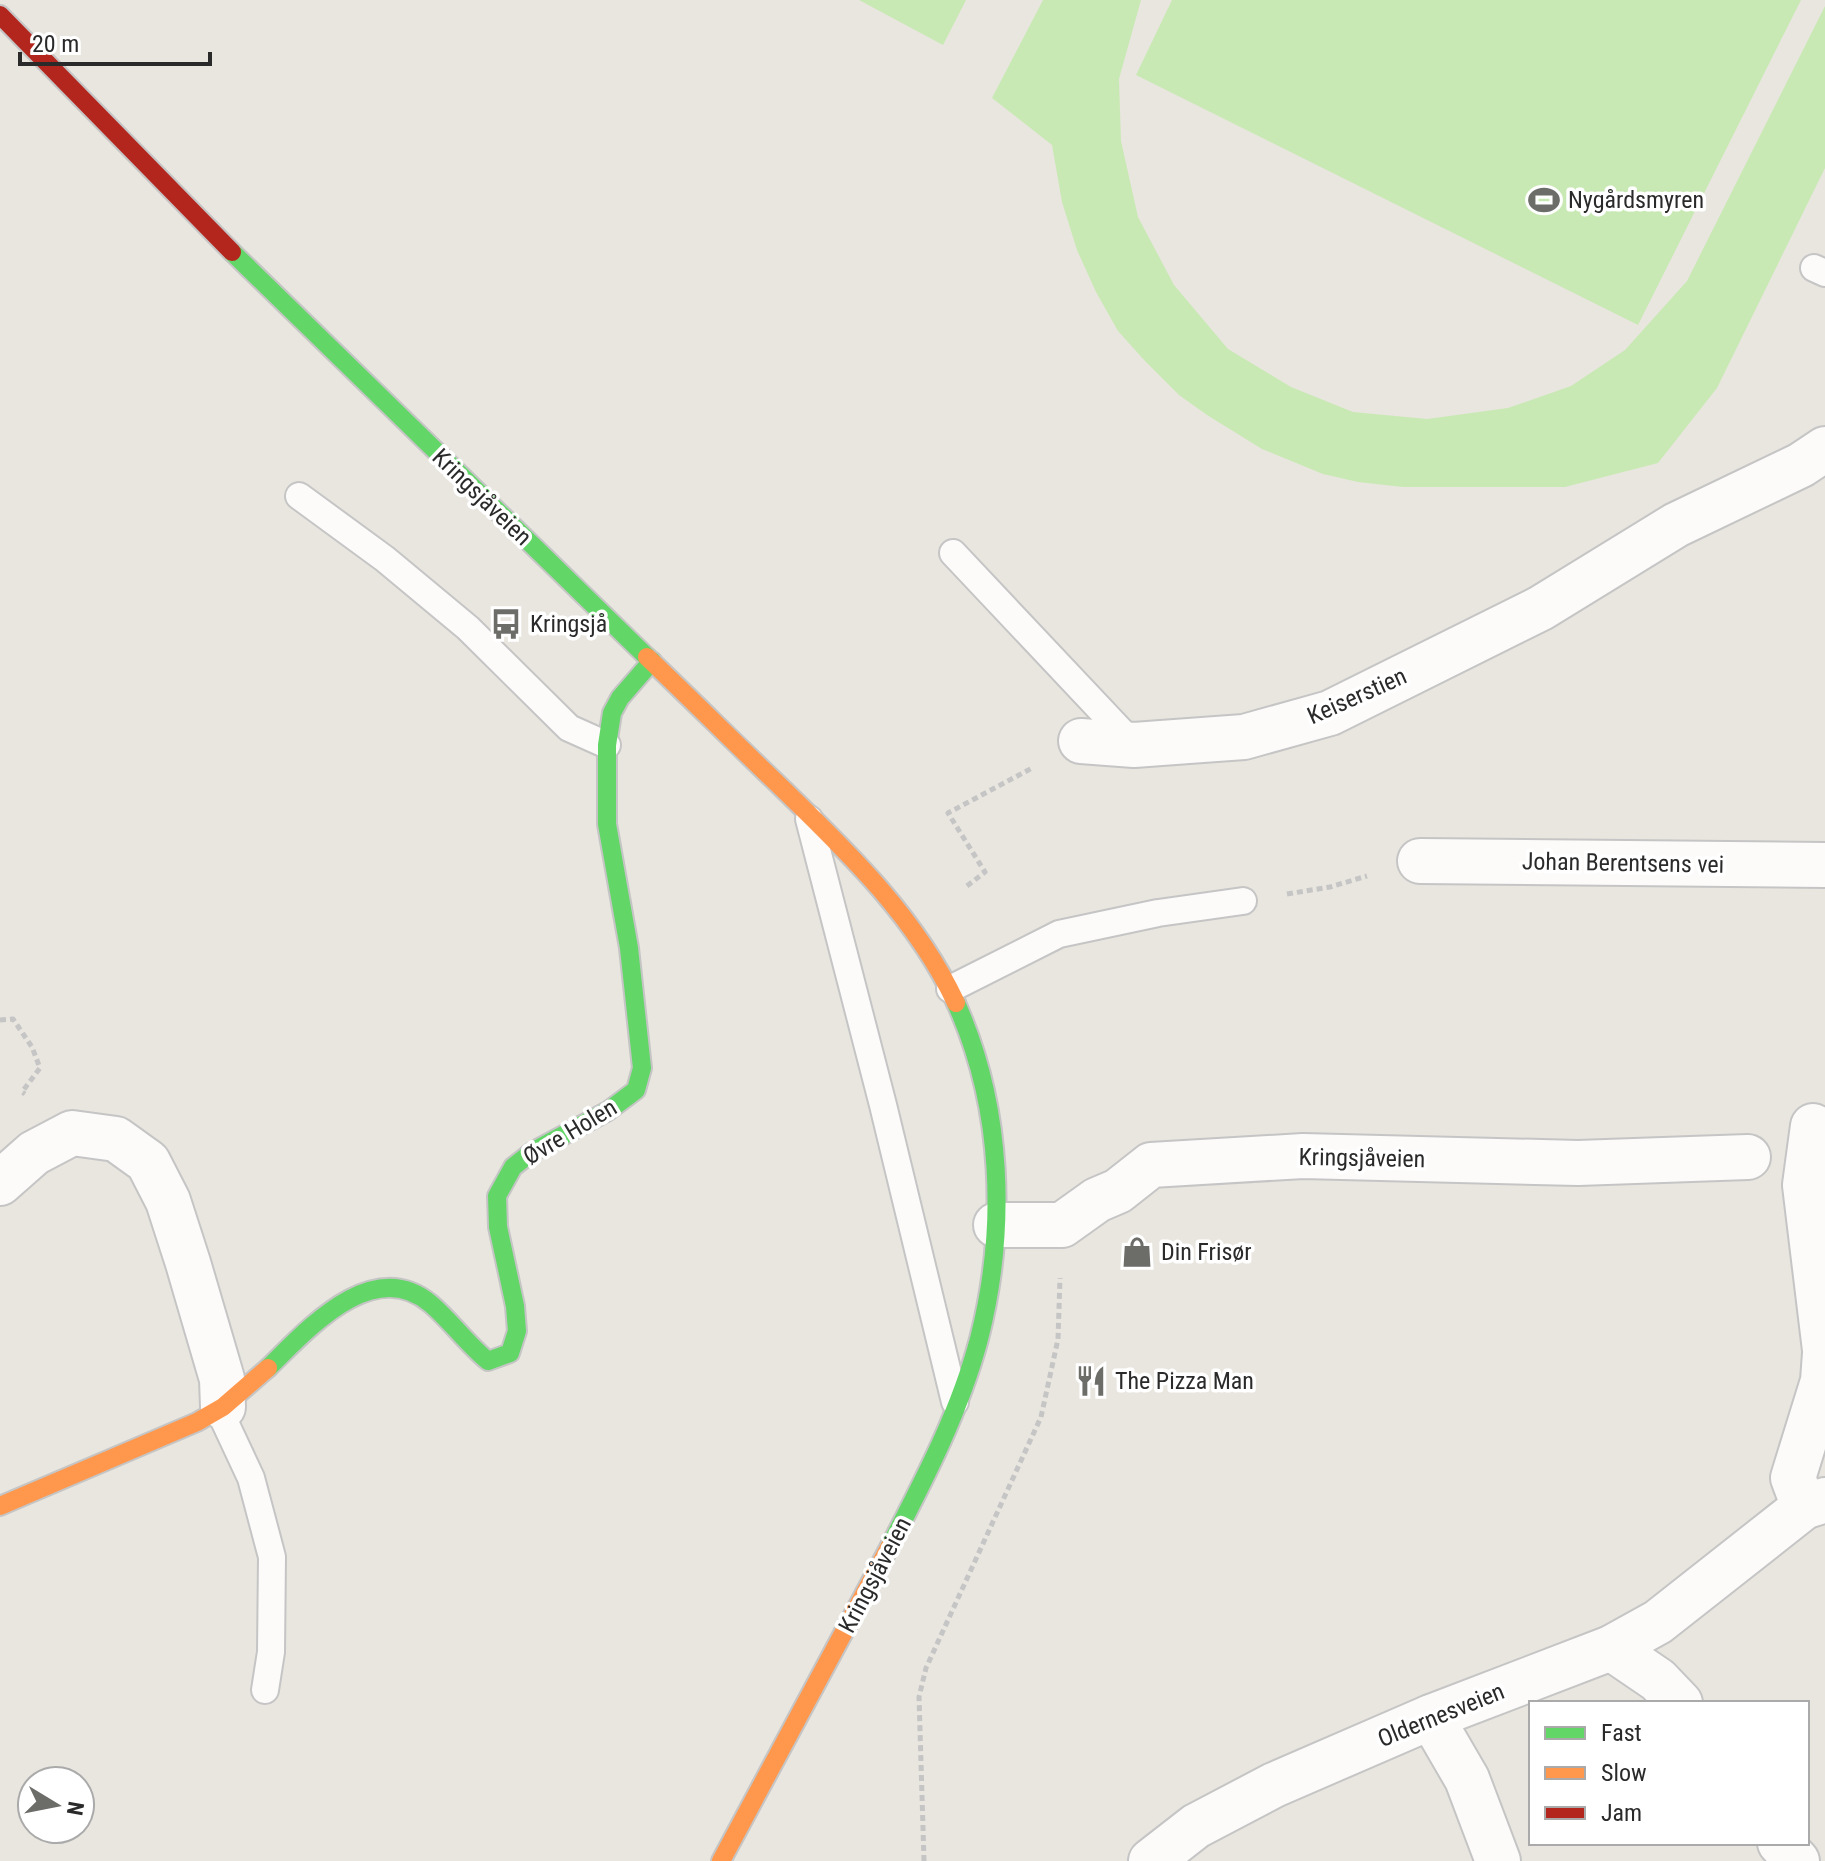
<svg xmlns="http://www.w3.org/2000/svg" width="1825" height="1861" font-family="'Roboto Condensed',sans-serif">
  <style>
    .pitch { fill: #c9e9b4 }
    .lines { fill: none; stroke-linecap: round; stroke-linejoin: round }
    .lane-casing { stroke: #c6c5c5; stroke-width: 30 }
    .street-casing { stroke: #c6c5c5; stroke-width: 48 }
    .fast-casing { stroke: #c6c5c5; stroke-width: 22 }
    .slow-casing { stroke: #c6c5c5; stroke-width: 22 }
    .jam-casing { stroke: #c6c5c5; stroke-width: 22 }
    .path { stroke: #c6c5c5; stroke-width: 5; stroke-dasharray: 6 4; stroke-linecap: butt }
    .lane { stroke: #fcfbfa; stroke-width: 26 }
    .street { stroke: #fcfbfa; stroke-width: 44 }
    .fast { stroke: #63d668; stroke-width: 18 }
    .slow { stroke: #ff974d; stroke-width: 18 }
    .jam { stroke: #b3261e; stroke-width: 18 }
    .labels { text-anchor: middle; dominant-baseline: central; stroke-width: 7; stroke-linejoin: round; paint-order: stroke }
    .poi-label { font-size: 24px; fill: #2a2a2a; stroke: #fff; text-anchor: start }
    .street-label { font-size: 24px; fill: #2a2a2a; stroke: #fff }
  </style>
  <rect width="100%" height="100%" fill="#e8e6df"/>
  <!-- pitch -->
  <g class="pitch">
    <polygon points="859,0 966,0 943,45"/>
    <polygon points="1043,0 1141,0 1119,79 1121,141 1138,217 1174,285 1228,349 1291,387 1353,412 1427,419 1508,408 1571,386 1625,350 1687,281 1825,6 1825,168 1717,388 1658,463 1565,487 1403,487 1358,482 1323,474 1262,449 1207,415 1179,395 1145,361 1118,331 1096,292 1077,250 1062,202 1052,145 992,98"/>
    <polygon points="1172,0 1801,0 1638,325 1136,75"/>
  </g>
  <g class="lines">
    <defs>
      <g id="lane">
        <polyline points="1814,268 1825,273"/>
        <polyline points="299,496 385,559 468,628 569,728 607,745"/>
        <polyline points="953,553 1134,745"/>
        <polyline points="809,819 883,1105 955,1402"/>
        <polyline points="950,989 1059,934 1158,913 1243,901"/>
        <polyline points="223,1407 222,1416 251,1478 272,1557 271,1652 265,1690"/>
      </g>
      <g id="street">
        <polyline points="1081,741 1134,745 1244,737 1330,713 1541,608 1676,525 1801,465 1825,449"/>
        <polyline points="1420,861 1825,865"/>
        <polyline points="1813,1126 1805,1185 1825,1350"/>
        <polyline points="0,1183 34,1153 72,1133 116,1139 148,1162 168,1201 188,1263 222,1379 223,1407"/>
        <polyline points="996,1225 1062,1225 1097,1200 1118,1191 1151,1165 1303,1156 1578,1163 1748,1157"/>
        <polyline points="1804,1507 1793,1478 1823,1381 1825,1353"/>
        <polyline points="1611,1648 1658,1680 1680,1703"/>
        <polyline points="1431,1717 1467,1779 1498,1861"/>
        <polyline points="1780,1843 1797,1861"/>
        <polyline points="1151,1861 1196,1826 1274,1785 1431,1717 1611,1648 1658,1622 1804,1507 1825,1500"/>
      </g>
      <g id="fast">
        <polyline points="232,252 647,657"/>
        <path d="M 268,1368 C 308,1329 373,1255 431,1304 C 451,1321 467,1344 488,1361 L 510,1353 L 517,1331 L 515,1306 L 498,1227 L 497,1196 L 513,1167 L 532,1152 L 608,1111 L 636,1090 L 642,1068 L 629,948 L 607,824 L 607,745 L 612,713 L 620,698 L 652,661"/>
        <path d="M 890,1546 C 924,1480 960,1411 979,1339 C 1007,1229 1003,1107 956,1003"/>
      </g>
      <g id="slow">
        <path d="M 647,657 C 693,701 738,746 784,790 C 850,854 917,919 956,1003"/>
        <polyline points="0,1506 197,1422 223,1407 268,1368"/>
        <polyline points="721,1861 890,1546"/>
      </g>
      <polyline id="jam" points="0,15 232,252"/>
    </defs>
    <!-- lane casing -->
    <use href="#lane" class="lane-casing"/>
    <!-- street casing -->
    <use href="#street" class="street-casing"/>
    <!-- fast casing -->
    <use href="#fast" class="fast-casing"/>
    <!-- slow casing -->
    <use href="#slow" class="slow-casing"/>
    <!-- jam casing -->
    <use href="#jam" class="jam-casing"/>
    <!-- path -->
    <g class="path">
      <polyline points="967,886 985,872 948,813 1034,767"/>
      <polyline points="1287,894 1330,887 1367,876"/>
      <polyline points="0,1020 13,1019 32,1047 40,1068 22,1092 25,1094"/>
      <polyline points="924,1861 919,1697 926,1668 1041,1417 1058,1339 1060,1278"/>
    </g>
    <!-- lane -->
    <use href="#lane" class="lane"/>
    <!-- street -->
    <use href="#street" class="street"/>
    <!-- fast -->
    <use href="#fast" class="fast"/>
    <!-- slow -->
    <use href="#slow" class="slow"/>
    <!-- jam -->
    <use href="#jam" class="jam"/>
  </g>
  <!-- icons -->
  <defs>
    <symbol id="stadium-bare" viewBox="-9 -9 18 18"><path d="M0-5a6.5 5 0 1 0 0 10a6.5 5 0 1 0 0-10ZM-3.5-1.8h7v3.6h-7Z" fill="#6c6c69" stroke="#fff" stroke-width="2.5" paint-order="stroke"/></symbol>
    <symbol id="bus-bare" viewBox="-9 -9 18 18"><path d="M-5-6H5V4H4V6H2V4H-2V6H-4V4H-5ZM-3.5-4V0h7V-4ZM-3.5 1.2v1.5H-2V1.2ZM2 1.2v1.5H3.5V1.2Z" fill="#6c6c69" stroke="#fff" stroke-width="2.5" paint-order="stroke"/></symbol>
    <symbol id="shop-bare" viewBox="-9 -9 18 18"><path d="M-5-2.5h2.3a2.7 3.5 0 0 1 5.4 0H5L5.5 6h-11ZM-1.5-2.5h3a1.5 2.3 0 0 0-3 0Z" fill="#6c6c69" stroke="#fff" stroke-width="2.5" paint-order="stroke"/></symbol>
    <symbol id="restaurant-bare" viewBox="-9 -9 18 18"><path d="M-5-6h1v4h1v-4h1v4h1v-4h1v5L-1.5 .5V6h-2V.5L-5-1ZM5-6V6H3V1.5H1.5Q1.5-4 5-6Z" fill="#6c6c69" stroke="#fff" stroke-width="2.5" paint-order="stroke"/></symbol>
  </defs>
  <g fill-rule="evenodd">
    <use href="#stadium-bare" x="1522" y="178" width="44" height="44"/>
    <use href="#bus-bare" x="484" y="602" width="44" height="44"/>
    <use href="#shop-bare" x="1115" y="1230" width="44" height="44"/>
    <use href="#restaurant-bare" x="1069" y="1359" width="44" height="44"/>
  </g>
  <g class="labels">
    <!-- poi labels -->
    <g class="poi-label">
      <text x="1568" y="200">Nygårdsmyren</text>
      <text x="530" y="624">Kringsjå</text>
      <text x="1161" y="1252">Din Frisør</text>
      <text x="1115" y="1381">The Pizza Man</text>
    </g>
    <!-- street labels -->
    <g class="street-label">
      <text transform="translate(482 497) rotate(44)">Kringsjåveien</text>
      <text transform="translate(1357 696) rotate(-24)">Keiserstien</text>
      <text transform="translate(1623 863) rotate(1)">Johan Berentsens vei</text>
      <text transform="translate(570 1132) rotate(-31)">Øvre Holen</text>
      <text transform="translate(1362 1158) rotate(1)">Kringsjåveien</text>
      <text transform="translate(875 1575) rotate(-62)">Kringsjåveien</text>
      <text transform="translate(1441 1715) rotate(-22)">Oldernesveien</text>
    </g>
  </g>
  <!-- legend -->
  <rect x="1529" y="1701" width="280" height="144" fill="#ffffff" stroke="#aaaaaa" stroke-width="2"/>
  <rect x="1545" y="1727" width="40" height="12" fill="#63d668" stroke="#aaaaaa" stroke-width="2"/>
  <text x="1601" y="1741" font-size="24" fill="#2a2a2a">Fast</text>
  <rect x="1545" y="1767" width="40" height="12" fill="#ff974d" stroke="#aaaaaa" stroke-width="2"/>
  <text x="1601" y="1781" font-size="24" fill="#2a2a2a">Slow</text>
  <rect x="1545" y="1807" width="40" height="12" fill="#b3261e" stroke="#aaaaaa" stroke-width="2"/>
  <text x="1601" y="1821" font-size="24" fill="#2a2a2a">Jam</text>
  <!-- north arrow -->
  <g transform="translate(56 1805) rotate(100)"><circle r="38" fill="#ffffff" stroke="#aaaaaa" stroke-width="2"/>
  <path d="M0-6L14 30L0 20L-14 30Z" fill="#6c6c69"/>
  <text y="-12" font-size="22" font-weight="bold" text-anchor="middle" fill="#2a2a2a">N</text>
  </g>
  <!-- scale -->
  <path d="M20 52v12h190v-12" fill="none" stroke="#2a2a2a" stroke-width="4"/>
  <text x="32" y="52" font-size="24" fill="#2a2a2a" stroke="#ffffff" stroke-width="6" paint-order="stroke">20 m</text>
</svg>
